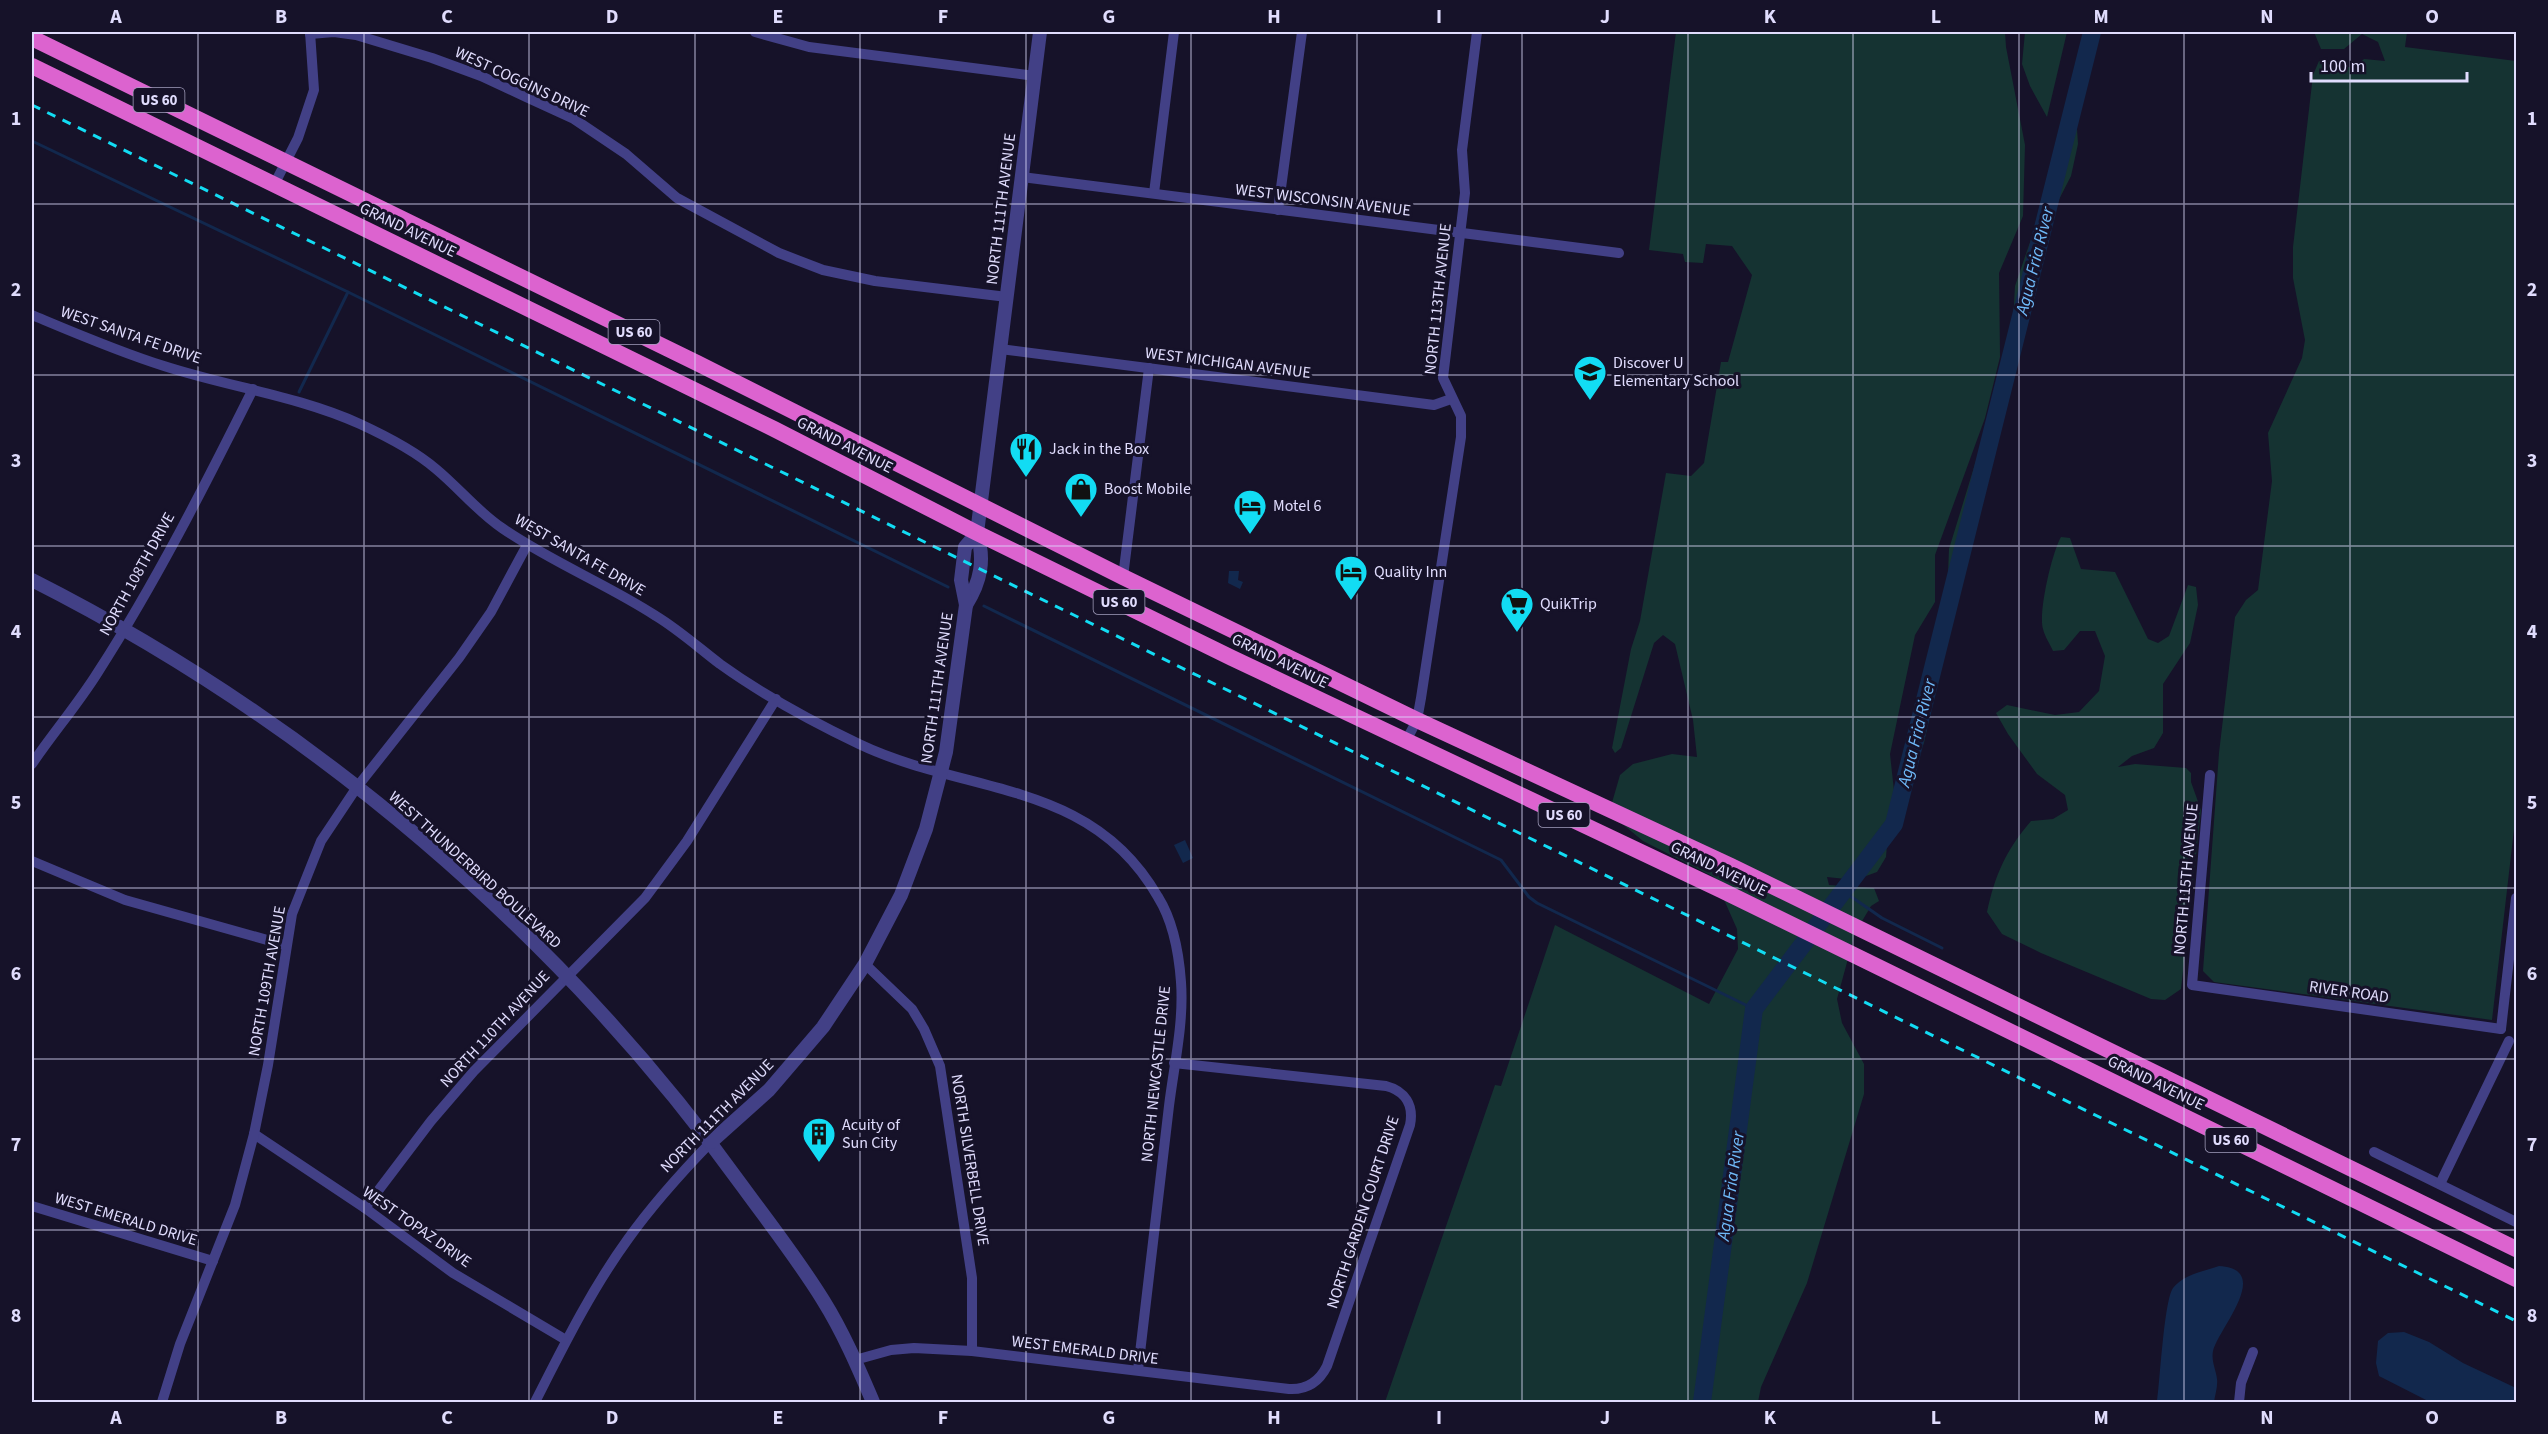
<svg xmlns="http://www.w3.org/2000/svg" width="2548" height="1434" font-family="'Source Sans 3',sans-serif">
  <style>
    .green { fill: #153332 }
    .water { fill: #12284d }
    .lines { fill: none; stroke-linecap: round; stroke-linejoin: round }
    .stream { stroke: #12284d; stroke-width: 3 }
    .river { stroke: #12284d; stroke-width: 18 }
    .minor { stroke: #424086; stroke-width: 10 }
    .tertiary { stroke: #424086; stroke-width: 14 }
    .trunk { stroke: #dc63cf; stroke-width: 16 }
    .rail { stroke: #12dcf3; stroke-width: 3; stroke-dasharray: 9 8; stroke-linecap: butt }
    .grid { fill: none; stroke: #e0dcfd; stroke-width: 1.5; stroke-opacity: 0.55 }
    .labels { text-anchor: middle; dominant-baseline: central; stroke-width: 6; stroke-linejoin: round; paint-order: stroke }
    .shield { fill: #161229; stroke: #a39fbd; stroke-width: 1.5 }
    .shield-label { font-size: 15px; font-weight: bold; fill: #e0dcfd }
    .street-label { font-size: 16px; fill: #e0dcfd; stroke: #161229 }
    .poi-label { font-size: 16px; fill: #e0dcfd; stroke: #161229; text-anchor: start }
    .water-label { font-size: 18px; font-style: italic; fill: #6fb9f8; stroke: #161229 }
    .neatline { fill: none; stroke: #e0dcfd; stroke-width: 2 }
    .grid-label { font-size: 20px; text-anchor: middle; font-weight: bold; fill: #e0dcfd }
  </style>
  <rect width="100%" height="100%" fill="#161229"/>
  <!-- green -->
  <g class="green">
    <polygon points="1676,32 2005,32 2006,47 2025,145 2023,216 1999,273 2000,357 1985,418 1935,555 1935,602 1915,635 1890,754 1895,800 1888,832 1886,857 1877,872 1855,880 1827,877 1829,885 1874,888 1879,901 1871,906 1855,933 1837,999 1842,1023 1864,1064 1864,1094 1807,1283 1761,1387 1758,1402 1385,1402 1495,1085 1501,1086 1555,925 1709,1004 1738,949 1737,929 1714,877 1643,841 1609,813 1620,775 1633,764 1672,754 1697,757 1693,720 1675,644 1663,635 1654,643 1621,748 1615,753 1612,748 1631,649 1640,621 1666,473 1691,476 1704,463 1721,362 1728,362 1752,275 1732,246 1706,244 1703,263 1685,262 1683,254 1649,250"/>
    <polygon points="2025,32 2067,32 2047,117 2030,86 2022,64"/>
    <polygon points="2084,32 2091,32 2076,114 2078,144 2071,176 2050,217 2041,257 2022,298 2011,355 2015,286 2042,207"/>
    <polygon points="2314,32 2407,32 2405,47 2516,61 2516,812 2492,1020 2214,982 2203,971 2219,753 2235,617 2246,600 2258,590 2272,481 2268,433 2302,358 2305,340 2293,278 2293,247 2313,75 2319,61 2354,68 2364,59 2385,61 2378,42 2362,34 2344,49 2321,49"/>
    <polygon points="1986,428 1989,450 1961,547 1954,603 1924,743 1904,793 1906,763 1920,712 1933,636 1947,599 1949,549"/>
    <path d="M 2061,537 L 2070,538 L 2081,569 L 2115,572 L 2148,639 L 2158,643 L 2169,636 L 2188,585 L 2196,587 L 2198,605 L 2190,643 L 2163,684 L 2163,733 L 2154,748 L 2132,756 L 2118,767 L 2135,764 L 2186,768 L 2191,773 L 2191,782 L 2201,810 L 2181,989 L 2165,1000 L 2151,999 L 2041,953 L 2002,934 L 1987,912 C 1995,875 2006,850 2031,821 L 2053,819 L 2068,810 L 2065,795 L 2037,774 L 2008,734 L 1996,713 L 2007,705 L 2055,715 L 2079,712 L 2099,691 L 2105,656 L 2095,631 L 2080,631 L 2064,650 L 2053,651 C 2050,644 2045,637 2043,629 C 2038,613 2052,552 2061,537 Z"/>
  </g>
  <!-- water -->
  <g class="water">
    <polygon points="1229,571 1239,571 1238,580 1243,582 1240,589 1228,583"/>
    <polygon points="1185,840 1193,858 1183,863 1174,845"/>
    <path d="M 2219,1266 C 2274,1269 2218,1329 2213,1351 C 2211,1361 2216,1370 2217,1379 C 2218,1386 2215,1395 2214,1402 L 2157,1402 C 2160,1382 2164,1301 2173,1288 C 2183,1275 2204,1271 2219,1266 Z"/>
    <polygon points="2404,1332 2429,1342 2463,1363 2516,1388 2516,1402 2430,1402 2379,1376 2376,1363 2378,1341 2388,1333"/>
  </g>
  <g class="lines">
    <!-- stream -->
    <g class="stream">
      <polyline points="32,141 348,292 948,587"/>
      <polyline points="299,392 348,292"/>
      <polyline points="984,606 1501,860 1529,897 1537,903 1754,1009"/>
      <polyline points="1843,891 1882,918 1942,948"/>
    </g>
    <!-- river -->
    <polyline class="river" points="1702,1402 1754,1009 1894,824 2092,32"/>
    <!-- minor -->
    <g class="minor">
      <polyline points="755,32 809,47 1035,76"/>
      <polyline points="310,34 334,32 356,35 432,58 481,76 526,97 574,119 626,154 677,198 779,253 823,270 875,281 1007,297"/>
      <polyline points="1022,177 1619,253"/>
      <polyline points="274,185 298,138 314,90 310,32"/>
      <polyline points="1154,193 1174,32"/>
      <polyline points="1278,210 1302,32"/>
      <path d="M 32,315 C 75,333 119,352 164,366 C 229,387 298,396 360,424 C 386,436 414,450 436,469 C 459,488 478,512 502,528 C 551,562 607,584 656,616 C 679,630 699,648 720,664 C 763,695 811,721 859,744 C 966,795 1091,779 1158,897 C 1173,921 1179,954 1181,982 C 1184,1023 1174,1065 1169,1106 C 1159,1194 1148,1282 1138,1370"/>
      <polyline points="1000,349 1434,405 1451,399"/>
      <polyline points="1123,577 1149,368"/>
      <polyline points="1406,741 1417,720 1421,698 1461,437 1461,416 1443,378 1465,193 1462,150 1477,32"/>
      <path d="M 32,764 C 53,733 78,704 98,672 C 156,582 205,485 253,389"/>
      <polyline points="2210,775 2192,985 2501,1029"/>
      <polyline points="32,861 125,900 285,945"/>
      <polyline points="865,964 912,1009 924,1029 940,1066 972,1278 972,1351"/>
      <polyline points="2501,1029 2516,898"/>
      <polyline points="254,1134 365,1208 453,1273 566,1340"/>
      <polyline points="2374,1152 2516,1222"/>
      <polyline points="2440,1184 2509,1041"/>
      <polyline points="32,1206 213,1261"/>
      <polyline points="365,1208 431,1121 474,1071 645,898 687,841 776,699"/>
      <path d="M 855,1360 L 891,1350 L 914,1348 L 972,1351 L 1289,1389 C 1307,1390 1319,1382 1327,1366 L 1410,1125 C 1414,1105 1405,1091 1386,1086 L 1174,1063"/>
      <polyline points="162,1402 180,1344 235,1205 254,1134 268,1065 292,914 321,841 357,787 459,658 491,612 527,545"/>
      <path d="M 535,1402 C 563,1347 591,1290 628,1239 C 653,1204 681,1173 711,1142"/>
      <polyline points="2239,1402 2241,1383 2253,1352"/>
    </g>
    <!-- tertiary -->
    <g class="tertiary">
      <path d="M 32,580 C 311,721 560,933 743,1187 C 770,1224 799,1261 823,1300 C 843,1332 858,1367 873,1402"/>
      <path d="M 966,605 C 981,581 985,560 977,533 L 1040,32"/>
      <polyline points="711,1142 769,1090 823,1027 865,964 901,895 926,829 946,752 966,605 961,580 965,547 977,533"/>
    </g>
    <!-- trunk -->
    <g class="trunk">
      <polyline points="32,38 697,363 1123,577 1417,720 1731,866 2516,1249"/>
      <polyline points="32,66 774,429 977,533 1232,658 1721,890 2516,1279"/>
    </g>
    <!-- rail -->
    <polyline class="rail" points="32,105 2516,1321"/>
  </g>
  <!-- grid -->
  <path class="grid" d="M 198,32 L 198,1402M 364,32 L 364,1402M 529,32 L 529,1402M 695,32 L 695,1402M 860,32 L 860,1402M 1026,32 L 1026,1402M 1191,32 L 1191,1402M 1357,32 L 1357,1402M 1522,32 L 1522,1402M 1688,32 L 1688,1402M 1853,32 L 1853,1402M 2019,32 L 2019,1402M 2184,32 L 2184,1402M 2350,32 L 2350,1402M 32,204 L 2516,204M 32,375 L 2516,375M 32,546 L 2516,546M 32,717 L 2516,717M 32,888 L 2516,888M 32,1059 L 2516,1059M 32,1230 L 2516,1230"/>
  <!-- icons -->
  <defs>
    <symbol id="school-pin" viewBox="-11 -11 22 30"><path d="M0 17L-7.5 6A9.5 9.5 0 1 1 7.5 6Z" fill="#12dcf3" stroke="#161229"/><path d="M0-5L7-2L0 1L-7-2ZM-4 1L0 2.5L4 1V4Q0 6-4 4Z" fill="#111"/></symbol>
    <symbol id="restaurant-pin" viewBox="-11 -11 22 30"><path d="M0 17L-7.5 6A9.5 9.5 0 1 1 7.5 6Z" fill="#12dcf3" stroke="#161229"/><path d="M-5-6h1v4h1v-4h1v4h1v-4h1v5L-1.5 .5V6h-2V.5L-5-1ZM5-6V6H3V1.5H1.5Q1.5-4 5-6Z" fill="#111"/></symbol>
    <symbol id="shop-pin" viewBox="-11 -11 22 30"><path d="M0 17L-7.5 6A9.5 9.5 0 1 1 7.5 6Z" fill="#12dcf3" stroke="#161229"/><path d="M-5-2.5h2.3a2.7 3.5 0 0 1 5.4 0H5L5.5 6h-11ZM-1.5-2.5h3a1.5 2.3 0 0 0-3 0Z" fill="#111"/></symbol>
    <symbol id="hotel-pin" viewBox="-11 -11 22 30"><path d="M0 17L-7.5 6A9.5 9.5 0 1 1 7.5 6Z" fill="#12dcf3" stroke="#161229"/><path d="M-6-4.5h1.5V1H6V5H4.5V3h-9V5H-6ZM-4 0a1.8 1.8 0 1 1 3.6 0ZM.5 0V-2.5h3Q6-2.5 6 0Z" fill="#111"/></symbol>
    <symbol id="supermarket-pin" viewBox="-11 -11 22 30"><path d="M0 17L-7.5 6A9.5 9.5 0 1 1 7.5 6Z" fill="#12dcf3" stroke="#161229"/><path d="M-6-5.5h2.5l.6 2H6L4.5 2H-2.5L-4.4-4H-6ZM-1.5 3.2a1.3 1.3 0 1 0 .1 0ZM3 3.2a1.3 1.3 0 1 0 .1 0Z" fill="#111"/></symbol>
    <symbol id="building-pin" viewBox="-11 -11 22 30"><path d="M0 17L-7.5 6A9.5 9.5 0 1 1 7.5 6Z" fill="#12dcf3" stroke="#161229"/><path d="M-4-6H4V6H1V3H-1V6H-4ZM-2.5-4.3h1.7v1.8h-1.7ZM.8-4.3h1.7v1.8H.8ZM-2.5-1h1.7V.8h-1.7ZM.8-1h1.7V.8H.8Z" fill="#111"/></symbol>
  </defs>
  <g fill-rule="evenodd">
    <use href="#school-pin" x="1571" y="353" width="38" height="52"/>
    <use href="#restaurant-pin" x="1007" y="430" width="38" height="52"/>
    <use href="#shop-pin" x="1062" y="470" width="38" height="52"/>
    <use href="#hotel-pin" x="1231" y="487" width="38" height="52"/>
    <use href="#hotel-pin" x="1332" y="553" width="38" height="52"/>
    <use href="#supermarket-pin" x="1498" y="585" width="38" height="52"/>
    <use href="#building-pin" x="800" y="1115" width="38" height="52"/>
  </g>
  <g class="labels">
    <!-- shield labels -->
    <g class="shield">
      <rect x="133.5" y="88" width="51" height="24" rx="4.5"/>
      <rect x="608.5" y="320" width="51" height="24" rx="4.5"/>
      <rect x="1093.5" y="590" width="51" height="24" rx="4.5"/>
      <rect x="1538.5" y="803" width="51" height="24" rx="4.5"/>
      <rect x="2205.5" y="1128" width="51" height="24" rx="4.5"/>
    </g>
    <g class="shield-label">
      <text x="159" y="100">US 60</text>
      <text x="634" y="332">US 60</text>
      <text x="1119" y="602">US 60</text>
      <text x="1564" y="815">US 60</text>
      <text x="2231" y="1140">US 60</text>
    </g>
    <!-- street labels -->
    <g class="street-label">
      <text transform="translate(522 82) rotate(25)">WEST COGGINS DRIVE</text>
      <text transform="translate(1323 200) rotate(7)">WEST WISCONSIN AVENUE</text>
      <text transform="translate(1001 209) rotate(-83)">NORTH 111TH AVENUE</text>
      <text transform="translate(408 230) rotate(26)">GRAND AVENUE</text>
      <text transform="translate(1438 299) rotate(-84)">NORTH 113TH AVENUE</text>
      <text transform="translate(131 335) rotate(19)">WEST SANTA FE DRIVE</text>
      <text transform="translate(1228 363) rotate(7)">WEST MICHIGAN AVENUE</text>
      <text transform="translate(845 445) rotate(27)">GRAND AVENUE</text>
      <text transform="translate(580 555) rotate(30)">WEST SANTA FE DRIVE</text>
      <text transform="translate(137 574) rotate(-61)">NORTH 108TH DRIVE</text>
      <text transform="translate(1280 661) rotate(26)">GRAND AVENUE</text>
      <text transform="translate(937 688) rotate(-82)">NORTH 111TH AVENUE</text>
      <text transform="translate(1719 869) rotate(26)">GRAND AVENUE</text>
      <text transform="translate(475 870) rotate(42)">WEST THUNDERBIRD BOULEVARD</text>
      <text transform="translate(2186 879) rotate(-85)">NORTH 115TH AVENUE</text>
      <text transform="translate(267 981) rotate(-80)">NORTH 109TH AVENUE</text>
      <text transform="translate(2349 992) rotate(8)">RIVER ROAD</text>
      <text transform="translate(495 1029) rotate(-47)">NORTH 110TH AVENUE</text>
      <text transform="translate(1156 1074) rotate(-84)">NORTH NEWCASTLE DRIVE</text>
      <text transform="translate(2156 1083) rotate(26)">GRAND AVENUE</text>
      <text transform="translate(717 1116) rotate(-45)">NORTH 111TH AVENUE</text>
      <text transform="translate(970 1160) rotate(81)">NORTH SILVERBELL DRIVE</text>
      <text transform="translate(1363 1212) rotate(-72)">NORTH GARDEN COURT DRIVE</text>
      <text transform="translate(126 1219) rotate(17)">WEST EMERALD DRIVE</text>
      <text transform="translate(417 1227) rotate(35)">WEST TOPAZ DRIVE</text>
      <text transform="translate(1085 1350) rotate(7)">WEST EMERALD DRIVE</text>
    </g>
    <!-- poi labels -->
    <g class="poi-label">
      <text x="1613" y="363">Discover U<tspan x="1613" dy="18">Elementary School</tspan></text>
      <text x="1049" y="449">Jack in the Box</text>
      <text x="1104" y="489">Boost Mobile</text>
      <text x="1273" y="506">Motel 6</text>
      <text x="1374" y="572">Quality Inn</text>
      <text x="1540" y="604">QuikTrip</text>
      <text x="842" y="1125">Acuity of<tspan x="842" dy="18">Sun City</tspan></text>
    </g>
    <!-- water labels -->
    <g class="water-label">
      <text transform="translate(2035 261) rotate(-76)">Agua Fria River</text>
      <text transform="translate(1917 733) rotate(-76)">Agua Fria River</text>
      <text transform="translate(1731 1186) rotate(-82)">Agua Fria River</text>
    </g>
  </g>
  <!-- border -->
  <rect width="2548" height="1434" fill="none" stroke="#161229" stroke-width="66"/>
  <!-- scale -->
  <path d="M2311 72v9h156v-9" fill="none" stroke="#e0dcfd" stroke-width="3"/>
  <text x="2320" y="72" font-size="18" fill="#e0dcfd" stroke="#161229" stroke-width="4.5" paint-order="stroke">100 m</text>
  <rect x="33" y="33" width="2482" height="1368" class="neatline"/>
  <g class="grid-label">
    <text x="116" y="23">A</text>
    <text x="281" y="23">B</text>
    <text x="447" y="23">C</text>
    <text x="612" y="23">D</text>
    <text x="778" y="23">E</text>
    <text x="943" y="23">F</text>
    <text x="1109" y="23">G</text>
    <text x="1274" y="23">H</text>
    <text x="1439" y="23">I</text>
    <text x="1605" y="23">J</text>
    <text x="1770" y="23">K</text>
    <text x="1936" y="23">L</text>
    <text x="2101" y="23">M</text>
    <text x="2267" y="23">N</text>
    <text x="2432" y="23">O</text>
    <text x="16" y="125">1</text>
    <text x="2532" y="125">1</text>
    <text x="16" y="296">2</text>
    <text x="2532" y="296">2</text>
    <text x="16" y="467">3</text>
    <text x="2532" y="467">3</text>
    <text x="16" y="638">4</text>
    <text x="2532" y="638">4</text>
    <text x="16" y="809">5</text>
    <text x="2532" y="809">5</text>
    <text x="16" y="980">6</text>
    <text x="2532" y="980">6</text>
    <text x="16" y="1151">7</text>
    <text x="2532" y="1151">7</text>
    <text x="16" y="1322">8</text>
    <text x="2532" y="1322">8</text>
    <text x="116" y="1424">A</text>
    <text x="281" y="1424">B</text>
    <text x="447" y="1424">C</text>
    <text x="612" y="1424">D</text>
    <text x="778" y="1424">E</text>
    <text x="943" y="1424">F</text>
    <text x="1109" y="1424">G</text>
    <text x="1274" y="1424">H</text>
    <text x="1439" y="1424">I</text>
    <text x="1605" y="1424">J</text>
    <text x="1770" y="1424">K</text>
    <text x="1936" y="1424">L</text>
    <text x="2101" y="1424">M</text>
    <text x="2267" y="1424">N</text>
    <text x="2432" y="1424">O</text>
  </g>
</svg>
